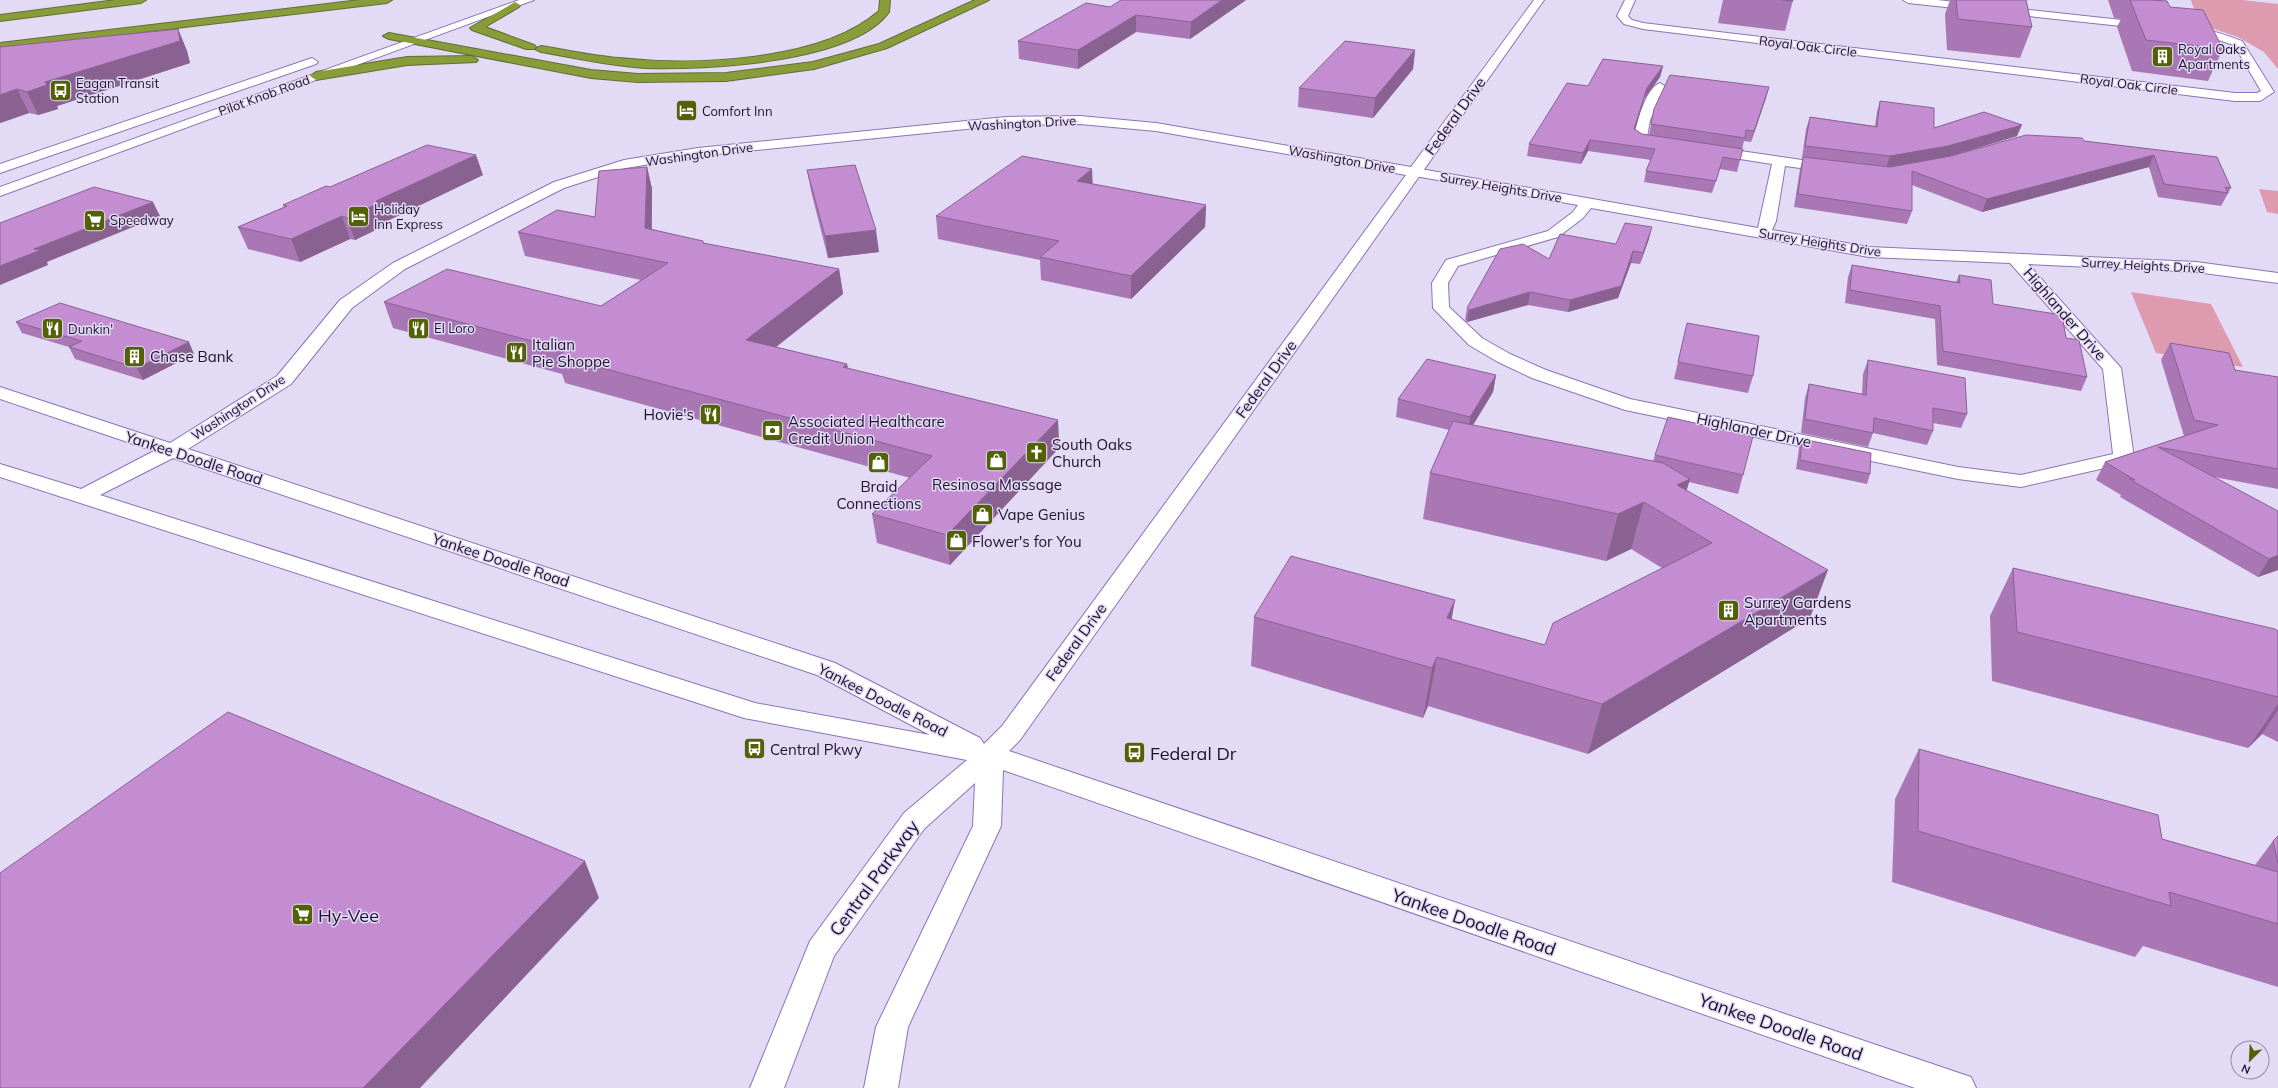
<svg xmlns="http://www.w3.org/2000/svg" width="2278" height="1088" font-family="Mulish,sans-serif">
  <style>
    .green { fill: #de9aae }
    .lines { fill: none; stroke-linecap: round; stroke-linejoin: round }
    .street-casing { stroke: #8c74b6; stroke-width: 2 }
    .secondary-casing { stroke: #8c74b6; stroke-width: 2 }
    .highway-casing { stroke: #636d35; stroke-width: 2 }
    .street { fill: #fff; fill-rule: evenodd }
    .secondary { fill: #fff; fill-rule: evenodd }
    .highway { fill: #889d3a; fill-rule: evenodd }
    .wall { fill: #a978b4 }
    .shaded-wall { fill: #896292 }
    .building { fill: #c48cd1; stroke: #896292 }
    .labels { text-anchor: middle; dominant-baseline: central; stroke-width: 3; stroke-linejoin: round; paint-order: stroke }
    .far-street-label { font-size: 13px; fill: #1d132c; stroke: #e3daf6 }
    .far-poi-label { font-size: 13px; fill: #1d132c; stroke: #e3daf6; text-anchor: start }
    .street-label { font-size: 15px; fill: #1d132c; stroke: #e3daf6 }
    .poi-label { font-size: 15px; fill: #1d132c; stroke: #e3daf6; text-anchor: start }
    .near-poi-label { font-size: 18px; fill: #1d132c; stroke: #e3daf6; text-anchor: start }
    .near-street-label { font-size: 18px; fill: #1d132c; stroke: #e3daf6 }
  </style>
  <rect width="100%" height="100%" fill="#e3daf6"/>
  <!-- green -->
  <g class="green">
    <polygon points="2191,0 2242,0 2278,4 2278,69 2264,52 2238,37 2199,24"/>
    <polygon points="2259,189 2278,191 2278,214 2267,212"/>
    <polygon points="2131,292 2211,304 2243,367 2156,353"/>
  </g>
  <g class="lines">
    <defs>
      <g id="street">
        <path d="M 1625,0 L 1635,0 L 1628,16 L 1632,20 L 1643,23 L 2235,93 L 2257,93 L 2261,91 L 2234,45 L 2202,35 L 2183,32 L 2181,30 C 2189,21 2231,37 2242,41 L 2274,92 L 2260,101 L 2235,101 L 1643,29 L 1624,24 L 1617,16 Z"/>
        <polygon points="1903,0 1937,0 2149,23 2155,26 2149,29 1908,3"/>
        <path d="M 1660,83 L 1666,87 L 1650,120 L 1647,137 L 1668,141 L 1670,144 L 1663,148 L 1635,143 L 1633,140 C 1635,127 1646,87 1660,83 Z"/>
        <path d="M 1713,147 L 1836,165 L 1838,168 L 1836,171 L 1831,172 L 1785,166 L 1776,221 L 1772,230 L 1869,247 L 2196,262 L 2278,273 L 2278,283 L 2196,272 L 2028,264 L 2121,368 L 2134,458 L 2131,462 L 2021,487 L 1958,479 L 1625,410 L 1532,378 L 1498,362 L 1469,345 L 1433,308 L 1432,283 L 1446,260 L 1548,231 L 1573,212 L 1578,205 L 1415,176 L 1410,175 L 1408,172 L 1410,169 L 1415,168 L 1758,228 L 1772,164 L 1708,154 L 1706,151 ZM 1591,208 L 1869,257 L 2010,263 L 2103,369 L 2113,454 L 2021,475 L 1958,467 L 1630,399 L 1546,370 L 1510,354 L 1482,338 L 1449,307 L 1448,283 L 1458,266 L 1558,237 L 1583,218 Z"/>
      </g>
      <g id="secondary">
        <polygon points="519,0 534,0 0,196 0,187"/>
        <path d="M 1534,0 L 1544,0 L 1020,740 L 1009,751 L 1959,1073 L 1971,1077 L 1976,1088 L 1915,1088 L 1003,770 L 1001,826 L 908,1027 L 898,1088 L 864,1088 L 876,1027 L 973,826 L 975,783 L 924,829 L 834,956 L 784,1088 L 750,1088 L 810,941 L 904,813 L 967,760 L 744,718 L 0,477 L 0,464 L 81,489 L 154,451 L 0,399 L 0,387 L 170,443 L 277,376 L 340,300 L 393,263 L 554,182 L 624,160 L 698,148 L 1006,117 L 1080,116 L 1156,123 L 1411,167 ZM 1080,124 L 1156,131 L 1406,175 L 1002,726 L 984,744 L 980,738 L 835,663 L 188,449 L 291,384 L 352,308 L 405,269 L 564,188 L 626,168 L 698,156 L 1006,125 ZM 173,458 L 817,675 L 930,735 L 755,703 L 100,495 Z"/>
        <polygon points="312,58 318,62 316,64 0,173 0,164"/>
      </g>
      <g id="highway">
        <polygon points="116,0 146,0 141,3 0,21 0,15"/>
        <polygon points="360,0 392,0 387,3 0,49 0,43"/>
        <path d="M 880,0 L 890,0 L 889,12 C 853,63 705,70 646,68 C 611,66 576,58 541,52 L 535,49 L 541,46 C 567,50 593,56 619,58 C 693,66 821,62 879,11 Z"/>
        <polygon points="975,0 989,0 887,48 814,69 726,81 638,82 591,78 389,39 383,36 389,33 591,70 638,74 726,73 813,62 879,44"/>
        <polygon points="515,2 520,5 519,7 485,27 534,45 536,47 534,49 526,49 472,30 470,28"/>
        <polygon points="472,56 478,60 476,62 407,65 316,80 310,76 316,72 407,57"/>
      </g>
    </defs>
    <!-- street casing -->
    <use href="#street" class="street-casing"/>
    <!-- secondary casing -->
    <use href="#secondary" class="secondary-casing"/>
    <!-- highway casing -->
    <use href="#highway" class="highway-casing"/>
    <!-- street -->
    <use href="#street" class="street"/>
    <!-- secondary -->
    <use href="#secondary" class="secondary"/>
    <!-- highway -->
    <use href="#highway" class="highway"/>
  </g>
  <!-- wall -->
  <g class="wall">
    <polygon points="1246,0 1190,39 1136,32 1078,69 1019,59 1018,41 1110,7"/>
    <polygon points="1723,0 1793,0 1785,31 1718,23"/>
    <polygon points="1950,0 2026,0 2032,27 2020,58 1947,50 1945,14"/>
    <polygon points="2108,0 2158,0 2158,1 2170,7 2223,49 2208,81 2132,71 2117,27 2121,19 2114,18"/>
    <polygon points="178,29 187,51 190,63 57,106 58,109 38,115 29,113 0,123 0,47"/>
    <polygon points="1415,50 1413,69 1373,118 1298,107 1299,88"/>
    <polygon points="1663,66 1660,77 1644,99 1635,130 1642,134 1649,135 1654,109 1766,98 1751,142 1744,141 1742,149 1740,160 1737,172 1720,169 1712,193 1644,182 1646,171 1651,160 1588,151 1581,164 1527,156 1529,144 1588,86"/>
    <polygon points="1880,101 1934,128 2017,136 1944,158 2084,141 2217,157 2231,188 2221,206 2158,197 2149,167 1982,212 1912,185 1912,211 1907,224 1794,207 1800,169 1803,158 1802,158 1806,129 1810,117 1875,126 1877,112"/>
    <polygon points="647,167 652,189 652,229 703,243 839,269 843,294 775,347 847,364 848,369 1058,420 1059,448 950,565 877,543 872,514 910,478 565,383 562,374 393,328 384,302 601,306 641,280 525,256 518,232 595,217"/>
    <polygon points="807,170 879,252 828,258 811,191"/>
    <polygon points="483,175 385,222 386,225 355,240 350,239 300,262 248,249 238,227 284,207 283,205 330,187"/>
    <polygon points="1093,184 1206,205 1205,227 1131,299 1041,280 1040,260 938,239 936,216"/>
    <polygon points="1649,239 1640,264 1631,263 1618,298 1568,312 1528,305 1467,322 1465,320 1467,308 1549,259 1616,244"/>
    <polygon points="1852,265 1956,282 1959,275 1993,304 2066,338 2087,377 2081,391 1937,365 1935,319 1845,303 1848,277"/>
    <polygon points="16,322 194,354 143,380 75,359 69,347 22,333"/>
    <polygon points="1687,323 1753,376 1748,393 1674,379"/>
    <polygon points="2170,343 2235,370 2278,377 2278,489 2214,477 2278,570 2258,577 2120,497 2121,495 2096,480 2105,462 2184,436 2161,360"/>
    <polygon points="1868,360 1967,414 1961,428 1933,423 1933,431 1927,445 1873,433 1868,447 1801,433 1805,398 1809,384 1862,394 1863,374"/>
    <polygon points="1496,375 1493,392 1473,425 1653,462 1655,455 1743,475 1738,494 1689,482 1686,491 1810,618 1588,754 1428,706 1423,718 1251,666 1254,617 1455,600 1451,620 1545,645 1662,568 1631,549 1606,561 1423,519 1430,473 1449,430 1396,417 1398,399"/>
    <polygon points="1802,439 1870,474 1867,484 1796,469 1799,448"/>
    <polygon points="2013,568 2278,631 2278,742 2262,734 2248,748 1992,681 1990,616"/>
    <polygon points="1919,749 2162,839 2255,865 2273,841 2278,836 2278,987 2143,946 2135,957 1892,882 1895,799"/>
  </g>
  <!-- shaded-wall -->
  <g class="shaded-wall">
    <polygon points="1222,0 1246,0 1190,39 1191,22"/>
    <polygon points="1136,15 1136,32 1078,69 1078,50"/>
    <polygon points="178,29 187,51 190,63 57,106 58,109 38,115 27,92 45,82"/>
    <polygon points="1415,50 1413,69 1373,118 1375,98"/>
    <polygon points="1663,66 1660,77 1644,99 1632,141 1634,129 1647,88"/>
    <polygon points="1769,87 1766,98 1751,142 1754,131"/>
    <polygon points="17,89 29,113 0,123 0,95"/>
    <polygon points="2022,125 2017,136 1944,158 1886,168 1890,156"/>
    <polygon points="1590,140 1588,151 1581,164 1583,153"/>
    <polygon points="476,155 483,175 385,222 386,225 355,240 347,218 376,201"/>
    <polygon points="2154,155 2149,167 1982,212 1987,199"/>
    <polygon points="647,167 652,189 651,252 645,228"/>
    <polygon points="1092,169 1093,190 1077,181"/>
    <polygon points="153,202 160,216 47,262 48,265 0,285 0,266 34,249"/>
    <polygon points="1206,205 1205,227 1131,299 1131,276"/>
    <polygon points="342,216 350,239 300,262 291,239"/>
    <polygon points="1652,227 1649,239 1640,264 1643,253"/>
    <polygon points="876,230 879,252 828,258 825,236"/>
    <polygon points="1633,251 1631,263 1618,298 1568,312 1570,300"/>
    <polygon points="839,269 843,294 751,367 746,340"/>
    <polygon points="1530,292 1528,305 1467,322 1469,310"/>
    <polygon points="189,342 194,354 143,380 137,368"/>
    <polygon points="847,364 851,391 843,367"/>
    <polygon points="1496,375 1493,392 1467,435 1470,417"/>
    <polygon points="1058,420 1059,448 950,565 947,535"/>
    <polygon points="1690,479 1677,522 1677,485"/>
    <polygon points="1644,502 1631,549 1606,561 1618,514"/>
    <polygon points="2278,555 2278,570 2258,577 2269,559"/>
    <polygon points="1828,570 1810,618 1588,754 1602,704"/>
    <polygon points="1455,600 1446,649 1447,618"/>
    <polygon points="1437,657 1428,706 1423,718 1432,668"/>
    <polygon points="2278,704 2278,710 2262,734 2248,748"/>
    <polygon points="585,861 599,898 420,1088 363,1088"/>
  </g>
  <!-- building -->
  <g class="building">
    <polygon points="1121,0 1222,0 1191,22 1136,15 1078,50 1018,41 1086,3 1110,7"/>
    <polygon points="1782,0 1793,0 1793,1"/>
    <polygon points="1956,0 2026,0 2032,27 1958,19"/>
    <polygon points="2130,0 2152,0 2167,1 2170,7 2203,10 2223,49 2146,40"/>
    <polygon points="178,29 180,41 45,82 47,85 27,92 17,89 0,95 0,47"/>
    <polygon points="1345,41 1415,50 1375,98 1299,88"/>
    <polygon points="1603,59 1663,66 1647,88 1634,129 1642,134 1743,149 1740,160 1723,157 1716,181 1646,171 1655,149 1590,140 1583,153 1529,144 1567,83 1588,86"/>
    <polygon points="1670,75 1769,87 1754,131 1746,130 1745,138 1651,124 1654,109"/>
    <polygon points="1880,101 1934,108 1934,128 1984,112 2022,125 1948,146 1890,156 1805,146 1810,117 1877,127"/>
    <polygon points="2026,135 2082,138 2084,141 2217,157 2231,188 2225,187 2228,193 2164,184 2154,155 1987,199 1912,171 1912,211 1798,194 1803,157 1890,167 1951,156"/>
    <polygon points="427,145 476,155 376,201 379,203 347,218 342,216 291,239 238,227 287,206 283,205 326,186 330,187"/>
    <polygon points="1022,156 1092,169 1077,181 1206,205 1131,276 1040,257 1059,241 936,216"/>
    <polygon points="855,165 876,230 825,236 807,170"/>
    <polygon points="647,167 645,228 703,241 703,243 839,269 746,340 847,364 843,367 1058,420 947,535 872,514 932,456 557,356 566,350 384,302 447,269 601,306 668,263 518,232 557,210 595,217 599,171"/>
    <polygon points="94,187 153,202 34,249 41,250 0,266 0,223"/>
    <polygon points="1625,223 1652,227 1643,253 1633,251 1621,286 1570,300 1530,292 1469,310 1467,308 1500,249 1523,244 1549,259 1560,234 1616,244"/>
    <polygon points="1852,265 1960,283 1959,275 1991,280 1993,304 2062,315 2066,338 2079,340 2087,377 1943,351 1940,306 1850,290"/>
    <polygon points="60,303 189,342 137,368 69,347 82,341 16,322"/>
    <polygon points="1687,323 1759,336 1753,376 1678,362"/>
    <polygon points="2170,343 2229,353 2235,370 2278,377 2278,469 2158,447 2278,511 2278,555 2269,559 2129,479 2135,480 2105,462 2218,425 2194,420"/>
    <polygon points="1427,359 1496,375 1470,417 1398,399"/>
    <polygon points="1868,360 1965,378 1967,414 1933,408 1933,431 1874,418 1873,433 1805,419 1809,384 1866,395"/>
    <polygon points="1668,417 1753,436 1743,475 1655,455"/>
    <polygon points="1453,421 1663,463 1690,479 1677,485 1828,570 1602,704 1437,657 1432,668 1254,617 1291,556 1455,600 1447,618 1545,645 1553,623 1712,543 1644,502 1618,514 1430,473"/>
    <polygon points="1802,439 1871,453 1870,474 1800,460"/>
    <polygon points="2013,568 2275,629 2278,631 2278,697 2017,632"/>
    <polygon points="228,712 585,861 363,1088 0,1088 0,873"/>
    <polygon points="1919,749 2158,815 2162,839 2278,872 2278,924 2169,892 2171,906 1918,831"/>
    <polygon points="2278,836 2278,863 2273,841"/>
  </g>
  <!-- icons -->
  <defs>
    <symbol id="building-square" viewBox="-11 -11 22 22"><rect x="-9" y="-9" width="18" height="18" rx="4" fill="#526104" stroke="#e3daf6"/><path d="M-4-6H4V6H1V3H-1V6H-4ZM-2.5-4.3h1.7v1.8h-1.7ZM.8-4.3h1.7v1.8H.8ZM-2.5-1h1.7V.8h-1.7ZM.8-1h1.7V.8H.8Z" fill="#fff"/></symbol>
    <symbol id="bus-square" viewBox="-11 -11 22 22"><rect x="-9" y="-9" width="18" height="18" rx="4" fill="#526104" stroke="#e3daf6"/><path d="M-5-6H5V4H4V6H2V4H-2V6H-4V4H-5ZM-3.5-4V0h7V-4ZM-3.5 1.2v1.5H-2V1.2ZM2 1.2v1.5H3.5V1.2Z" fill="#fff"/></symbol>
    <symbol id="hotel-square" viewBox="-11 -11 22 22"><rect x="-9" y="-9" width="18" height="18" rx="4" fill="#526104" stroke="#e3daf6"/><path d="M-6-4.5h1.5V1H6V5H4.5V3h-9V5H-6ZM-4 0a1.8 1.8 0 1 1 3.6 0ZM.5 0V-2.5h3Q6-2.5 6 0Z" fill="#fff"/></symbol>
    <symbol id="supermarket-square" viewBox="-11 -11 22 22"><rect x="-9" y="-9" width="18" height="18" rx="4" fill="#526104" stroke="#e3daf6"/><path d="M-6-5.5h2.5l.6 2H6L4.5 2H-2.5L-4.4-4H-6ZM-1.5 3.2a1.3 1.3 0 1 0 .1 0ZM3 3.2a1.3 1.3 0 1 0 .1 0Z" fill="#fff"/></symbol>
    <symbol id="restaurant-square" viewBox="-11 -11 22 22"><rect x="-9" y="-9" width="18" height="18" rx="4" fill="#526104" stroke="#e3daf6"/><path d="M-5-6h1v4h1v-4h1v4h1v-4h1v5L-1.5 .5V6h-2V.5L-5-1ZM5-6V6H3V1.5H1.5Q1.5-4 5-6Z" fill="#fff"/></symbol>
    <symbol id="bank-square" viewBox="-11 -11 22 22"><rect x="-9" y="-9" width="18" height="18" rx="4" fill="#526104" stroke="#e3daf6"/><path d="M-6-4H6V4H-6ZM0-2.3a2.3 2.3 0 1 0 0 4.6a2.3 2.3 0 1 0 0-4.6Z" fill="#fff"/></symbol>
    <symbol id="church-square" viewBox="-11 -11 22 22"><rect x="-9" y="-9" width="18" height="18" rx="4" fill="#526104" stroke="#e3daf6"/><path d="M-1.2-6h2.4v3.5h3.3v2.4h-3.3V6h-2.4V-.1h-3.3v-2.4h3.3Z" fill="#fff"/></symbol>
    <symbol id="shop-square" viewBox="-11 -11 22 22"><rect x="-9" y="-9" width="18" height="18" rx="4" fill="#526104" stroke="#e3daf6"/><path d="M-5-2.5h2.3a2.7 3.5 0 0 1 5.4 0H5L5.5 6h-11ZM-1.5-2.5h3a1.5 2.3 0 0 0-3 0Z" fill="#fff"/></symbol>
  </defs>
  <g fill-rule="evenodd">
    <use href="#building-square" x="2150" y="44" width="25" height="25"/>
    <use href="#bus-square" x="48" y="78" width="25" height="25"/>
    <use href="#hotel-square" x="674" y="98" width="25" height="25"/>
    <use href="#hotel-square" x="346" y="204" width="25" height="25"/>
    <use href="#supermarket-square" x="82" y="208" width="25" height="25"/>
    <use href="#restaurant-square" x="406" y="316" width="25" height="25"/>
    <use href="#restaurant-square" x="40" y="316" width="25" height="25"/>
    <use href="#restaurant-square" x="504" y="340" width="25" height="25"/>
    <use href="#building-square" x="122" y="344" width="25" height="25"/>
    <use href="#restaurant-square" x="698" y="402" width="25" height="25"/>
    <use href="#bank-square" x="760" y="418" width="25" height="25"/>
    <use href="#church-square" x="1024" y="440" width="25" height="25"/>
    <use href="#shop-square" x="984" y="448" width="25" height="25"/>
    <use href="#shop-square" x="866" y="450" width="25" height="25"/>
    <use href="#shop-square" x="970" y="502" width="25" height="25"/>
    <use href="#shop-square" x="944" y="528" width="25" height="25"/>
    <use href="#building-square" x="1716" y="598" width="25" height="25"/>
    <use href="#bus-square" x="742" y="736" width="25" height="25"/>
    <use href="#bus-square" x="1122" y="740" width="25" height="25"/>
    <use href="#supermarket-square" x="290" y="902" width="25" height="25"/>
  </g>
  <g class="labels">
    <!-- far-street labels -->
    <g class="far-street-label">
      <text transform="translate(1808 46) rotate(7)">Royal Oak Circle</text>
      <text transform="translate(2129 84) rotate(7)">Royal Oak Circle</text>
      <text transform="translate(264 95) rotate(-20)">Pilot Knob Road</text>
      <text transform="translate(1022 123) rotate(-3)">Washington Drive</text>
      <text transform="translate(699 154) rotate(-8)">Washington Drive</text>
      <text transform="translate(1342 159) rotate(10)">Washington Drive</text>
      <text transform="translate(1501 187) rotate(10)">Surrey Heights Drive</text>
      <text transform="translate(1820 242) rotate(9)">Surrey Heights Drive</text>
      <text transform="translate(2143 265) rotate(3)">Surrey Heights Drive</text>
      <text transform="translate(238 407) rotate(-33)">Washington Drive</text>
    </g>
    <!-- far-poi labels -->
    <g class="far-poi-label">
      <text x="2178" y="49">Royal Oaks<tspan x="2178" dy="15">Apartments</tspan></text>
      <text x="76" y="83">Eagan Transit<tspan x="76" dy="15">Station</tspan></text>
      <text x="702" y="111">Comfort Inn</text>
      <text x="374" y="209">Holiday<tspan x="374" dy="15">Inn Express</tspan></text>
      <text x="110" y="220">Speedway</text>
      <text x="434" y="328">El Loro</text>
      <text x="68" y="329">Dunkin'</text>
    </g>
    <!-- street labels -->
    <g class="street-label">
      <text transform="translate(1455 116) rotate(-54)">Federal Drive</text>
      <text transform="translate(2065 314) rotate(49)">Highlander Drive</text>
      <text transform="translate(1266 379) rotate(-54)">Federal Drive</text>
      <text transform="translate(1754 430) rotate(12)">Highlander Drive</text>
      <text transform="translate(194 458) rotate(18)">Yankee Doodle Road</text>
      <text transform="translate(501 560) rotate(18)">Yankee Doodle Road</text>
      <text transform="translate(1076 642) rotate(-54)">Federal Drive</text>
      <text transform="translate(883 700) rotate(27)">Yankee Doodle Road</text>
    </g>
    <!-- poi labels -->
    <g class="poi-label">
      <text x="532" y="344">Italian<tspan x="532" dy="17">Pie Shoppe</tspan></text>
      <text x="150" y="356">Chase Bank</text>
      <text x="694" y="414" text-anchor="end">Hovie's</text>
      <text x="788" y="421">Associated Healthcare<tspan x="788" dy="17">Credit Union</tspan></text>
      <text x="1052" y="444">South Oaks<tspan x="1052" dy="17">Church</tspan></text>
      <text x="997" y="484" text-anchor="middle">Resinosa Massage</text>
      <text x="879" y="486" text-anchor="middle">Braid<tspan x="879" dy="17">Connections</tspan></text>
      <text x="998" y="514">Vape Genius</text>
      <text x="972" y="541">Flower's for You</text>
      <text x="1744" y="602">Surrey Gardens<tspan x="1744" dy="17">Apartments</tspan></text>
      <text x="770" y="749">Central Pkwy</text>
    </g>
    <!-- near-poi labels -->
    <g class="near-poi-label">
      <text x="1150" y="753">Federal Dr</text>
      <text x="318" y="915">Hy-Vee</text>
    </g>
    <!-- near-street labels -->
    <g class="near-street-label">
      <text transform="translate(874 878) rotate(-54)">Central Parkway</text>
      <text transform="translate(1474 922) rotate(19)">Yankee Doodle Road</text>
      <text transform="translate(1781 1027) rotate(19)">Yankee Doodle Road</text>
    </g>
  </g>
  <!-- north arrow -->
  <g transform="translate(2250 1060) rotate(204)"><circle r="19" fill="#e3daf6" stroke="#948aa5"/>
  <path d="M0-3L7 15L0 10L-7 15Z" fill="#526104"/>
  <text y="-6" font-size="11" font-weight="bold" text-anchor="middle" fill="#1d132c">N</text>
  </g>
</svg>
